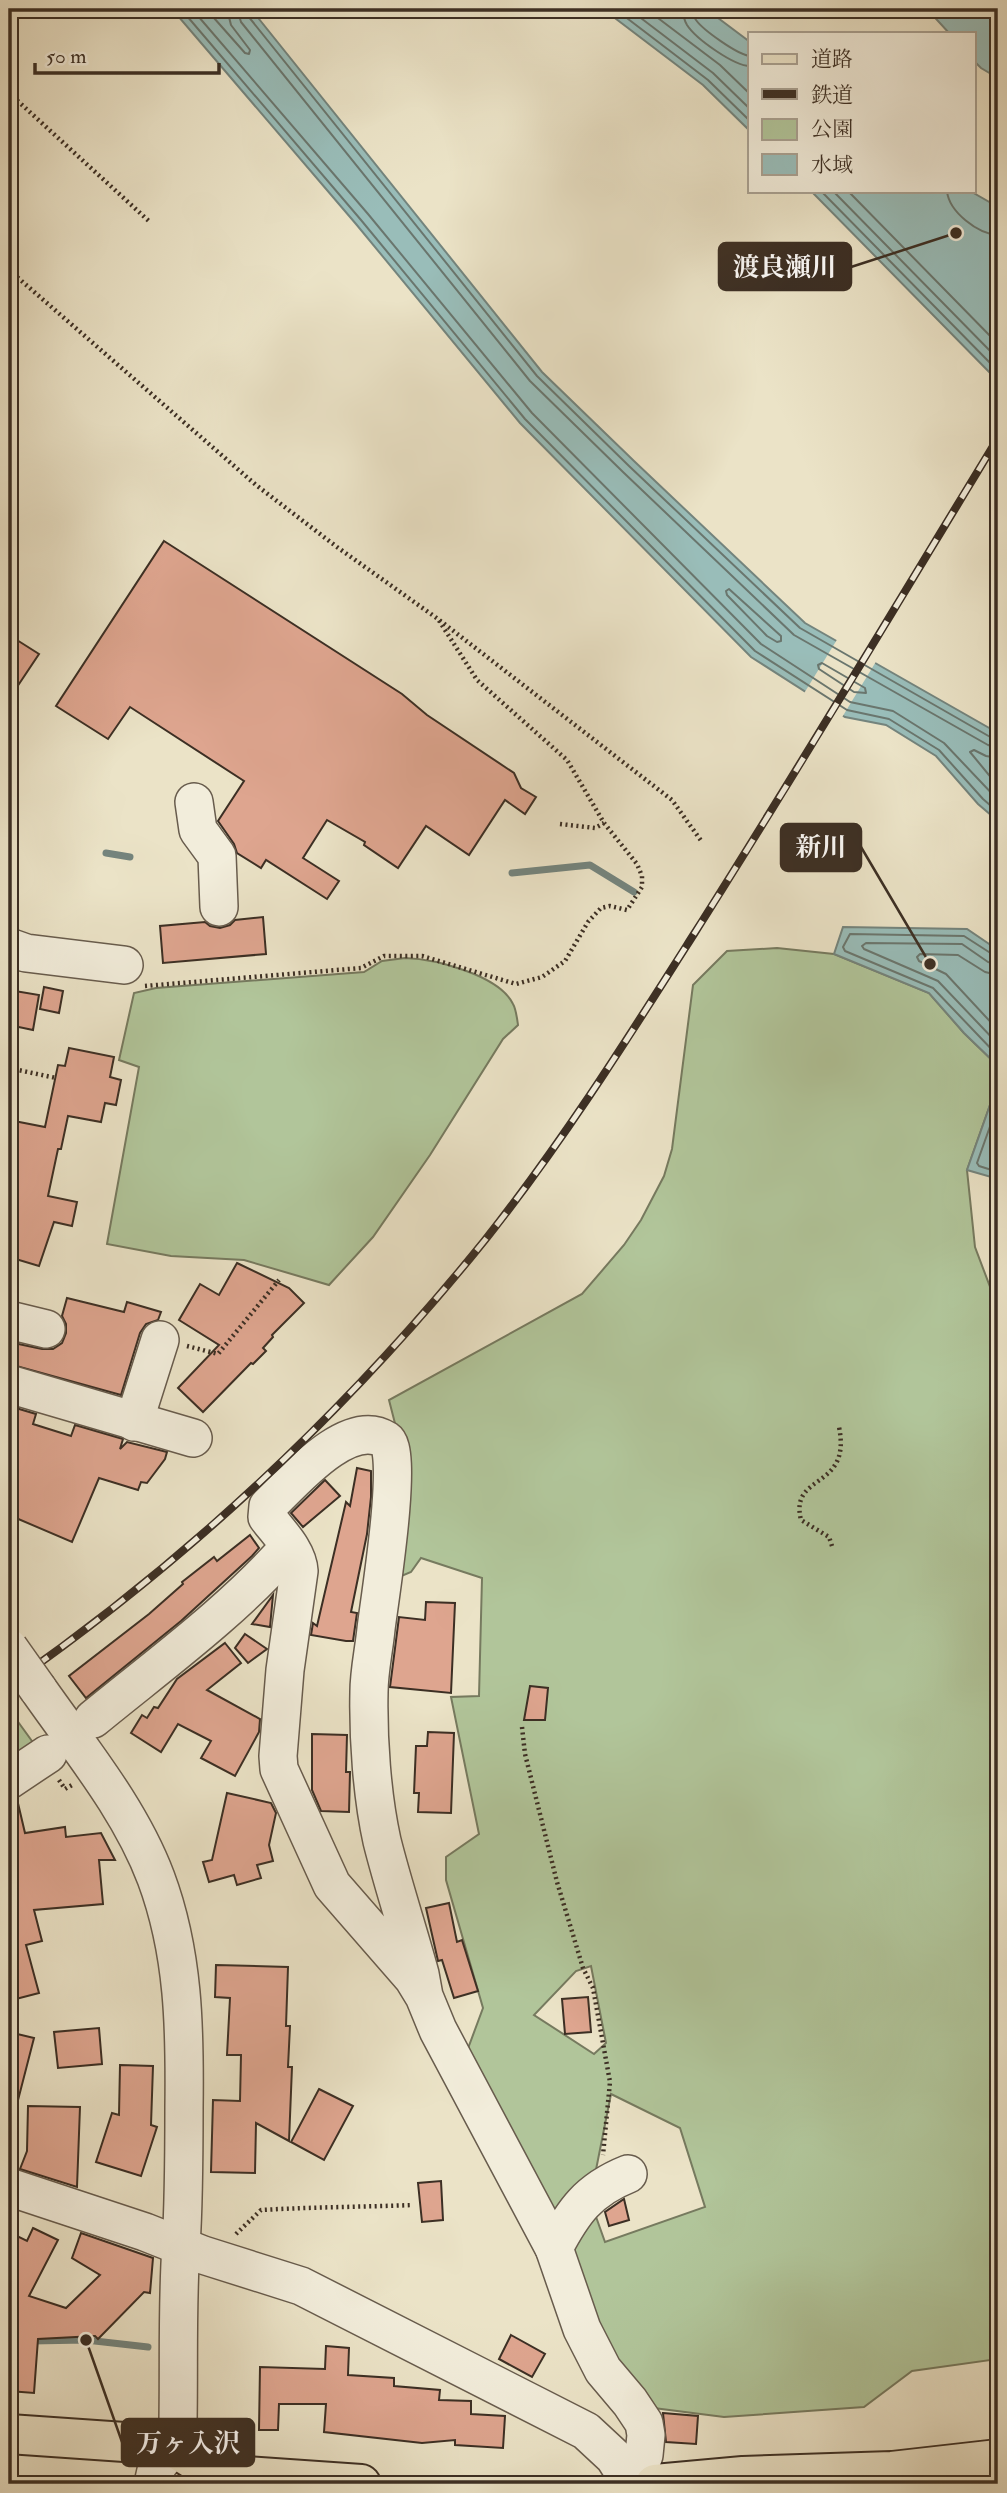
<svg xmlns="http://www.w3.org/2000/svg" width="1007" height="2493" font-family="'IM FELL Double Pica','Noto Serif JP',serif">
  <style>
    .green { fill: #b1c59a; stroke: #767a5f; stroke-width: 2; fill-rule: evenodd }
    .water { fill: #99bdb9; stroke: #74847d; stroke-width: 2 }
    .pier { fill: #ebe3c7 }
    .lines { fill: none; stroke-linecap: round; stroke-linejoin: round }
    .shore { stroke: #6a766e; stroke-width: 2 }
    .stream { stroke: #74847d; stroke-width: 7 }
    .building { fill: #dea58f; stroke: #3c2f24; stroke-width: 2 }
    .minor-casing { stroke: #685c4d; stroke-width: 40 }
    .major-casing { stroke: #3c2f24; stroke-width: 42 }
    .path { stroke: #3c2f24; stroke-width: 4.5; stroke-dasharray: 2 3.5; stroke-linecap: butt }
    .minor { stroke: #f2eddb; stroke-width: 37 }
    .major { stroke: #ebe3c7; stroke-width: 38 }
    .rail-casing { stroke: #3c2f24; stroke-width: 8 }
    .rail { stroke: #f2eddb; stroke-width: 5; stroke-dasharray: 16; stroke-linecap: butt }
    .minor-bridge-casing { stroke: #685c4d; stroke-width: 40; stroke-linecap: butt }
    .minor-bridge { stroke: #f2eddb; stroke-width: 37 }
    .leader { fill: none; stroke: #3c2f24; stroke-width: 2.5 }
    .callout-dot { fill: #3c2f24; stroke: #f2eddb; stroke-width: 2.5 }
    .callout { fill: #3c2f24; stroke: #3c2f24; stroke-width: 2.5 }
    .callout-label { font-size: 26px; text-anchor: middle; font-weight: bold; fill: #fff }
  </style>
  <rect width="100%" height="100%" fill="#ebe3c7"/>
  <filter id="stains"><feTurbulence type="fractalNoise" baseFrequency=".00286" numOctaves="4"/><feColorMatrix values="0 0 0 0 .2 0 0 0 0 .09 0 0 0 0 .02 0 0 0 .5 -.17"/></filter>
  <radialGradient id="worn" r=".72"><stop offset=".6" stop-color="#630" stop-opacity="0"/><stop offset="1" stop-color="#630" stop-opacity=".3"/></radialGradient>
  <!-- green -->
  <g class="green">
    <path d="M 777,948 L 834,954 L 929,993 L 964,1033 L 995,1063 L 996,1088 L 967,1170 L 975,1247 L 998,1308 L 998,2359 L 912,2371 L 864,2407 L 724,2417 L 646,2407 L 629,2391 L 463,2062 L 483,2008 L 446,1880 L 446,1857 L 479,1834 L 451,1697 L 479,1696 L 482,1578 L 421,1558 L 411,1572 L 385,1583 L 399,1439 L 389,1400 L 582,1294 L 624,1245 L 641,1220 L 664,1176 L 672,1149 L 693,985 L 727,951 ZM 591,1966 L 606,2043 L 594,2054 L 534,2015 L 576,1971 ZM 611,2094 L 680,2128 L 705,2207 L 605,2242 L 590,2200 Z"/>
    <path d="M 405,958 C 435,959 499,975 513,1004 C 516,1009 517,1018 518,1025 L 503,1039 L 430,1155 L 373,1237 L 329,1285 L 244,1260 L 171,1256 L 107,1244 L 139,1067 L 119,1060 L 134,993 L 156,988 L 364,972 L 382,961 Z"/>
    <polygon points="16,1719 37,1748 9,1768 9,1723"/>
  </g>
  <!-- water -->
  <g class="water">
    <polygon points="172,9 251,9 542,372 634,461 805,623 998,733 998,821 978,804 936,756 886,725 845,717 751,657 520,423 356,224"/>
    <polygon points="603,9 706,9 750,42 750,131 703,85"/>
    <polygon points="927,9 998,9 998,78 981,68 974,61 974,33 949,33"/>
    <polygon points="811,191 970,191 991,203 998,211 998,381"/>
    <polygon points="843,927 967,929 998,950 998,1179 967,1170 996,1088 995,1063 964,1033 929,993 834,954"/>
  </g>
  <!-- pier -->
  <polygon class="pier" points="838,638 877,660 841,719 803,695"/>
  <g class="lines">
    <!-- shore -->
    <g class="shore">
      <polyline points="181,9 361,220 525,419 755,651 847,710 889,719 939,750 983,799 998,812"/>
      <polyline points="192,9 368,214 532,413 761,644 850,702 893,711 944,743 998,800"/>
      <polyline points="206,9 245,53 249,54 250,50 231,25 227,9"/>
      <polyline points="237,9 241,22 530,381 623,472 794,635 988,745 998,748"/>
      <polyline points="246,9 248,16 537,376 629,466 800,628 992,738 998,739"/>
      <polyline points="615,9 708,80 750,121"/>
      <polyline points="629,9 713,73 750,109"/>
      <polyline points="646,9 720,65 750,94"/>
      <path d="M 683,9 C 683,15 684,20 687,25 C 696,39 734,66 750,66"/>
      <path d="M 694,9 C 694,14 693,16 696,20 C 703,30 738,55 750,56"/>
      <polyline points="821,191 998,371"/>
      <polyline points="833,191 998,359"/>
      <polyline points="848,191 998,344"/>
      <path d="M 947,191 C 949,212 978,234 998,235"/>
      <polygon points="729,589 781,636 781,641 777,642 767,636 727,595 726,591"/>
      <polygon points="822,663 865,688 866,693 854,692 819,669 818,665"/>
      <polyline points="998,758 986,756 974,750 970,752 998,786"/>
      <polyline points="998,955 992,954 964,936 850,934 843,947 845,951 933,988 998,1056"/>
      <polyline points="998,964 988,962 962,944 866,943 862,946 864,949 938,981 998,1044"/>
      <polyline points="998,975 985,972 958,955 920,954 917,957 919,961 946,974 998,1030"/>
      <polyline points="998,1104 977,1163 979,1166 998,1172"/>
    </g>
    <!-- stream -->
    <g class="stream">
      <polyline points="106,853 130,857"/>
      <polyline points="512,873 590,865 634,892"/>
      <polyline points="31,2341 86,2340 148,2347"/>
    </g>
  </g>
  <!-- building -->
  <g class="building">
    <polygon points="164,541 402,694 427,715 514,773 521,788 536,797 525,814 505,800 469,855 426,826 398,868 364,845 365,842 327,820 303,858 339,881 327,899 266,860 261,868 237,853 234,844 218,821 244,781 130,707 108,739 56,706"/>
    <polygon points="9,635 39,654 9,699"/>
    <polygon points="263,917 266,954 163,963 160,926 205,922 210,926 220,928 230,925 235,920"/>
    <polygon points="44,987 63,991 59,1013 40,1009"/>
    <polygon points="9,990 39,995 33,1030 9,1025"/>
    <polygon points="69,1048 114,1057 110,1077 121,1080 116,1105 105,1103 101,1122 68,1116 61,1149 58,1149 48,1196 77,1202 72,1226 54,1222 39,1266 9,1257 9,1239 15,1219 9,1217 9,1120 45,1127 58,1065 65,1066"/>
    <polygon points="237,1263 289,1288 304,1303 272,1335 273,1337 263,1348 266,1351 253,1364 251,1363 203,1412 178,1388 219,1345 179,1320 200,1284 219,1295"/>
    <polygon points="67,1298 124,1312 127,1302 161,1312 158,1320 146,1324 140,1333 121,1395 9,1364 9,1342 42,1349 53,1349 62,1343 66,1333 66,1324 62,1316"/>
    <polygon points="9,1406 36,1414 33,1424 71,1436 75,1425 123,1439 120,1449 127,1442 167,1452 165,1459 147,1483 141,1482 138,1490 99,1478 72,1542 9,1515"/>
    <polygon points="357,1468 371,1471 371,1497 367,1534 351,1612 357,1613 353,1641 346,1641 311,1635 313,1623 317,1626 346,1502 350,1506"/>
    <polygon points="325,1480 340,1496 303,1527 291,1513"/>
    <polygon points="250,1535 259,1548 252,1556 181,1621 86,1698 69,1676 149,1614 183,1584 182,1582 214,1557 217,1561"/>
    <polygon points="273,1595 270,1627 252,1624"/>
    <polygon points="426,1602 455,1603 451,1693 390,1687 399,1617 425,1620"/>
    <polygon points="245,1634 267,1649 248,1663 235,1648"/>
    <polygon points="225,1643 241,1663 207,1690 260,1719 259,1732 235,1776 201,1758 211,1741 178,1724 161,1752 131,1733 142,1715 147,1718 154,1707 158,1708 177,1679"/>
    <polygon points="530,1686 548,1688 545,1720 524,1720"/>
    <polygon points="428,1732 454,1733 451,1813 418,1812 419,1793 414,1793 416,1746 427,1746"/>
    <polygon points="312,1734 347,1735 346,1772 350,1772 349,1812 321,1811 312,1790"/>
    <polygon points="227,1793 271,1803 276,1813 269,1845 273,1861 257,1865 261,1878 237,1885 234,1875 209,1882 203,1862 212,1860"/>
    <polygon points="17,1799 25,1833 65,1827 66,1837 101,1833 115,1860 99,1860 103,1904 34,1910 42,1941 26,1945 39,1993 12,2000 9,1988 9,1801"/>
    <polygon points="449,1903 457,1942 462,1940 478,1991 454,1998 442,1960 438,1961 426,1908"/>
    <polygon points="216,1965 288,1967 286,2026 290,2026 288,2067 292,2067 289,2141 256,2123 255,2173 211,2172 213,2100 240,2101 241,2055 227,2055 230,1998 215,1997"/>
    <polygon points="588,1997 591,2032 565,2034 562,1999"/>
    <polygon points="99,2028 102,2064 58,2068 54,2032"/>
    <polygon points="9,2032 34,2038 16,2108 9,2107"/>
    <polygon points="120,2065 153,2066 151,2125 157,2127 141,2176 96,2162 112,2113 119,2115"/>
    <polygon points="319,2089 353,2106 324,2160 291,2142"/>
    <polygon points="28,2106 80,2107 77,2187 20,2169 27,2151"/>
    <polygon points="441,2181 443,2220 422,2222 418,2183"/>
    <polygon points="624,2199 629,2220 609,2226 605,2212"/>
    <polygon points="33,2228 58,2240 29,2296 66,2308 100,2275 72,2258 81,2233 153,2258 150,2293 144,2292 98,2339 95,2336 38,2339 34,2393 9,2391 9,2232 27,2241"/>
    <polygon points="511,2335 545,2354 532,2377 499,2359"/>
    <polygon points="326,2346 349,2348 348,2375 394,2378 394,2386 440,2390 439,2400 471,2401 471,2414 505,2416 503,2448 455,2445 455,2440 422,2443 324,2432 326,2404 279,2404 278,2430 259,2430 260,2367 325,2369"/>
    <polygon points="663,2413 698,2416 696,2444 666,2442"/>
  </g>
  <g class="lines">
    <defs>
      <g id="minor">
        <polyline points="194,802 198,830 217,856 219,907"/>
        <polyline points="9,947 26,953 124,965"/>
        <polyline points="9,1320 46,1329"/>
        <polyline points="9,1384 193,1438"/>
        <polyline points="134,1422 160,1340"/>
        <path d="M 38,1689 C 80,1749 130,1809 156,1878 C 184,1953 185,2029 184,2108 C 184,2154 184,2200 181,2246 C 177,2304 179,2363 178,2421 L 173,2447 L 157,2466 L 153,2484"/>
        <path d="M 93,1719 C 160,1664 232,1612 289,1547"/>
        <polyline points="9,1780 48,1754"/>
        <path d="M 424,1996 L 420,1974 C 408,1930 393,1885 382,1841 C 372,1796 368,1738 369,1692 C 369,1671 374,1650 376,1629 C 379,1603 404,1452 386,1440 C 348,1416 292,1483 268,1506 L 267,1517 C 278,1532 298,1551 299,1571 L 285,1670 L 278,1756 L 279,1769 L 332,1885 L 413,1978 L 424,1996 L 438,2030 L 554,2248 L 582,2329 L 603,2370 L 630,2402 L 644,2423 L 646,2435 L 644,2455 L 633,2484"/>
        <polyline points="9,2187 145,2232 203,2255 301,2286 586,2431 614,2457 631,2484"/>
        <path d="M 554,2248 C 573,2212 588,2190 628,2174"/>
      </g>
      <g id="major">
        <polyline points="9,2434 139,2443 173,2447 216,2474 361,2484"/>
        <polyline points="655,2484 743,2476 892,2471 998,2459"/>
      </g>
    </defs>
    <!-- minor casing -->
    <use href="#minor" class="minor-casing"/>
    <!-- major casing -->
    <use href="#major" class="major-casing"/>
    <!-- path -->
    <g class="path">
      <polyline points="9,93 151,223"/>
      <polyline points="9,270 256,485 337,547 438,619 672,800 702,842"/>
      <polyline points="560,824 595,828 604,823"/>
      <polyline points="145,986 361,968 384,956 422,956 516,984 542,977 565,961 588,922 601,908 610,906 627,910 642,887 642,876 637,864 604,823 567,760 477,680 438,619"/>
      <polyline points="9,1068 56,1078"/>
      <polyline points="187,1346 218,1354 279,1280"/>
      <path d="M 832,1546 L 829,1537 L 801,1520 C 789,1472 852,1491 839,1427"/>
      <polyline points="522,1727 525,1754 557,1882 583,1968 593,1988 610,2082 603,2155"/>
      <polyline points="59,1780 65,1789 72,1785"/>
      <path d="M 236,2234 L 261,2210 C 312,2207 362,2207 413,2205"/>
    </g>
    <!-- minor -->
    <use href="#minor" class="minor"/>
    <!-- major -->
    <use href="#major" class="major"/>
    <defs>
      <path id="rail" d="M 9,1685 C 188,1560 348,1410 485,1240 C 562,1143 628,1038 694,934 C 798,770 897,604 998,438"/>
    </defs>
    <!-- rail casing -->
    <use href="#rail" class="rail-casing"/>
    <!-- rail -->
    <use href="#rail" class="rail"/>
    <defs>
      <polyline id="minor-bridge" points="9,1648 38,1689"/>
    </defs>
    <!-- minor-bridge casing -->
    <use href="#minor-bridge" class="minor-bridge-casing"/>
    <!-- minor-bridge -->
    <use href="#minor-bridge" class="minor-bridge"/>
  </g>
  <!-- callouts -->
  <path class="leader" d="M956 233L851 267M930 964L861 847M86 2340L122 2442"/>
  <g class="callout-dot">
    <circle cx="956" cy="233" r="7"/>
    <circle cx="930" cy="964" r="7"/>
    <circle cx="86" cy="2340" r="7"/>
  </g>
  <g class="callout">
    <rect x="719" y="243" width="132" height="47" rx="7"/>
    <rect x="781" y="824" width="80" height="47" rx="7"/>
    <rect x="122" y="2419" width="132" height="47" rx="7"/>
  </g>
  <g class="callout-label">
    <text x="785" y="276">渡良瀬川</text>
    <text x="821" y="856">新川</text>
    <text x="188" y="2452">万ヶ入沢</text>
  </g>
  <!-- margin -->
  <rect width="1007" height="2493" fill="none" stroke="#ebe3c7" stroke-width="35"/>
  <rect x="10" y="10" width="986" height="2472" fill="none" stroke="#3c2f24" stroke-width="3.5"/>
  <rect x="18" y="18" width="972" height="2458" fill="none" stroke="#3c2f24" stroke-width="2"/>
  <!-- legend -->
  <rect x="748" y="32" width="228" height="161" fill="#f2eddb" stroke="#a9a192" stroke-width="2"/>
  <rect x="762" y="54" width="35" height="10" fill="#ebe3c7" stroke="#a9a192" stroke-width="2"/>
  <text x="811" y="66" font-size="21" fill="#3c2f24">道路</text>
  <rect x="762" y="89" width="35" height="10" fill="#3c2f24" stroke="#a9a192" stroke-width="2"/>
  <text x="811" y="102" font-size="21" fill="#3c2f24">鉄道</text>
  <rect x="762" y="119" width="35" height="21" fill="#b1c59a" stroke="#a9a192" stroke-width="2"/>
  <text x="811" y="136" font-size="21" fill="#3c2f24">公園</text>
  <rect x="762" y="154" width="35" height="21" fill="#99bdb9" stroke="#a9a192" stroke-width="2"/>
  <text x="811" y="172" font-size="21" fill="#3c2f24">水域</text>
  <!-- scale -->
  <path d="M35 63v10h184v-10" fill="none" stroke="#3c2f24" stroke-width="3.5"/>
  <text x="46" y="63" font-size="21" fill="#3c2f24" stroke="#f2eddb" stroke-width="5" paint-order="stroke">50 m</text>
  <rect width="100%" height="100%" filter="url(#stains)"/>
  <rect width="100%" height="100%" fill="url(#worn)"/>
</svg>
